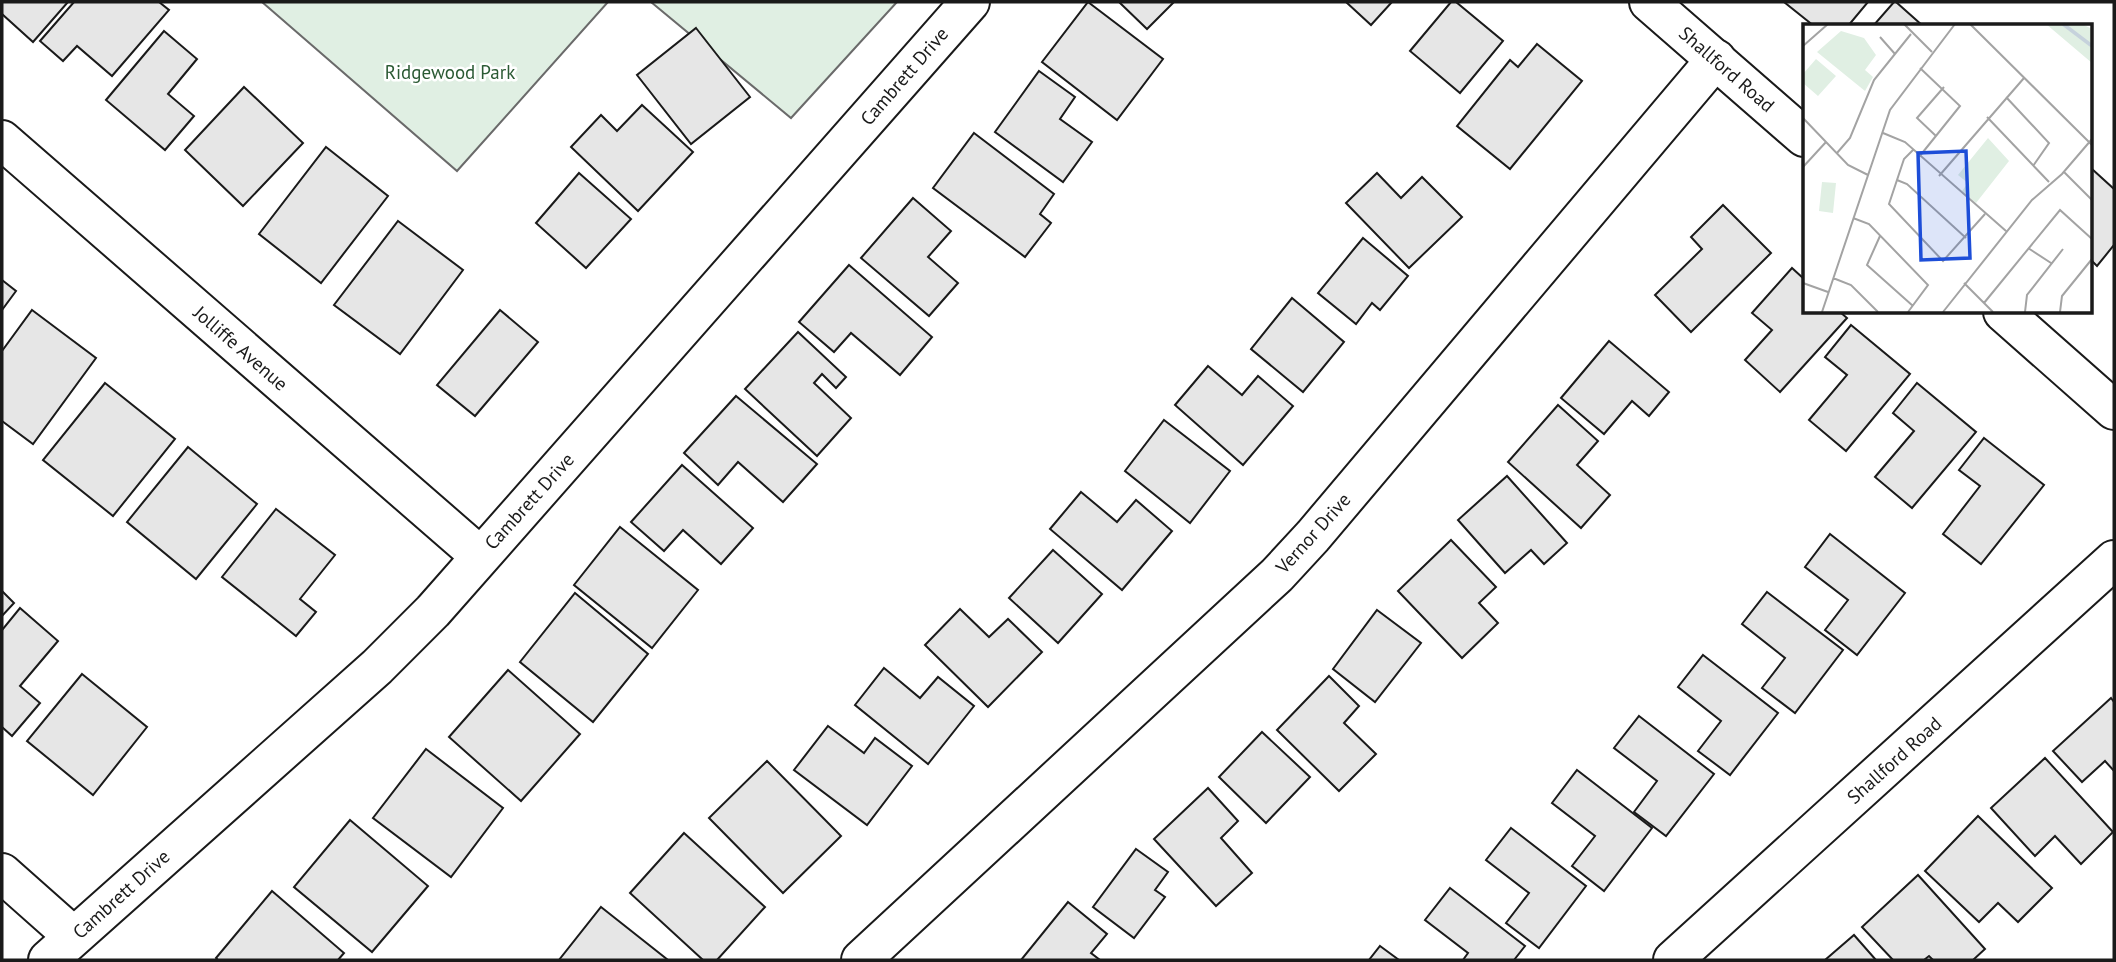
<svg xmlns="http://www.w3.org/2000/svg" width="2116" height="962" font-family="'PT Sans',sans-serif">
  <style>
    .park { fill: #e0efe3; stroke: #6a6a6a; stroke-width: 2 }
    .building { fill: #e6e6e6; stroke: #1a1a1a; stroke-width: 2 }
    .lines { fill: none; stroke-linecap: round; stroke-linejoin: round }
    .minor-casing { stroke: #1a1a1a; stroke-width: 42 }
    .minor { stroke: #fff; stroke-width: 38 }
    .labels { text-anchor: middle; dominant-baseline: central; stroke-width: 5; stroke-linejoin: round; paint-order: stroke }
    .street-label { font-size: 19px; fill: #1a1a1a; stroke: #fff }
    .park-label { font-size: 19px; fill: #2b5a34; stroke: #fff }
    .inset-river { fill: none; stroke: #c6d2dc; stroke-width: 3.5 }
    .inset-road { fill: none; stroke: #a3a3a3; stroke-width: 2 }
    .view { fill: #1d4ed8; fill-opacity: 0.15; stroke: #1d4ed8; stroke-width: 3.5 }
    .inset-edge { fill: none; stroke: #1a1a1a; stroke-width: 3.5 }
  </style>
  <rect width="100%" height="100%" fill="#fff"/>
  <!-- park -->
  <g class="park">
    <polygon points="262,2 608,2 457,171"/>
    <polygon points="651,2 897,2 791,118"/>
  </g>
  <!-- building -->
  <g class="building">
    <polygon points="2,2 68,2 33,42 2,14"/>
    <polygon points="74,2 159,2 169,10 112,76 77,46 63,61 40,41"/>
    <polygon points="1088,2 1163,59 1117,120 1042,62"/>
    <polygon points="1119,2 1174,2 1147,29"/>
    <polygon points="1346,2 1392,2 1371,25"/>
    <polygon points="1451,2 1456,2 1503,41 1460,93 1410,51"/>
    <polygon points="1784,2 1868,2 1848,26 1814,26"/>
    <polygon points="1894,2 1896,2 1923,26 1873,26"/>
    <polygon points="696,28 750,97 691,144 637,75"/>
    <polygon points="164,31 197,59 168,94 194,116 165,150 106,100"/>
    <polygon points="1537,44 1582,81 1510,169 1457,126 1510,60 1518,67"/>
    <polygon points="1039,71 1075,97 1060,119 1092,142 1063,182 995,132"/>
    <polygon points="244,87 303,143 243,206 185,150"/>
    <polygon points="642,105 693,152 638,211 571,147 601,115 617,131"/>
    <polygon points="974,133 1054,194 1040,214 1051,223 1025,257 933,188"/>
    <polygon points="326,147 388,196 321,283 259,234"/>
    <polygon points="2092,169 2114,189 2114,245 2097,266 2090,259 2090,172"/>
    <polygon points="579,173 631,219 586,268 536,223"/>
    <polygon points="1377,173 1401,198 1422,177 1462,217 1409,268 1346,203"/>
    <polygon points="913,198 951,231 928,257 958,283 929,316 861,258"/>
    <polygon points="1723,205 1771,253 1691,332 1655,295 1702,249 1691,237"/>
    <polygon points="398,221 463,270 400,354 334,305"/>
    <polygon points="1363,238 1408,276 1380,310 1372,303 1356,324 1318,293"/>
    <polygon points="849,265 932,337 900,375 851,333 834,352 799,322"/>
    <polygon points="1792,268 1804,279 1804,312 1840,312 1847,318 1780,392 1745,360 1772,330 1752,313"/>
    <polygon points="2,280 16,291 2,310"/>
    <polygon points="1292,298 1344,342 1303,392 1251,349"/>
    <polygon points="32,310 96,358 33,444 2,421 2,351"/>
    <polygon points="500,310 538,342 475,416 437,385"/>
    <polygon points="1851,325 1910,374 1846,451 1809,420 1847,375 1825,357"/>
    <polygon points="798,332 846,377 836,388 822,374 814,383 851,418 817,456 745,389"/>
    <polygon points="1609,341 1669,392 1649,416 1632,401 1604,434 1561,398"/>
    <polygon points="1208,366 1242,395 1258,376 1293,406 1243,465 1175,405"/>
    <polygon points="105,383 175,439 113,516 43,460"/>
    <polygon points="1917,383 1976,432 1912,508 1875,477 1914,431 1893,413"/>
    <polygon points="736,396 817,464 783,502 738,462 718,485 684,453"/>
    <polygon points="1558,405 1598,441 1577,465 1610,495 1581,528 1508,462"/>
    <polygon points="1164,420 1230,471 1190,523 1125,471"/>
    <polygon points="1984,438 2044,485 1981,564 1943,534 1980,486 1959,470"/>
    <polygon points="188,447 257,504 196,579 127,522"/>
    <polygon points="682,465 753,528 721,564 683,530 664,551 631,522"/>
    <polygon points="1507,476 1567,543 1544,564 1531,550 1505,573 1458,520"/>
    <polygon points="1081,492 1117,522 1136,500 1172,531 1122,590 1050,529"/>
    <polygon points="276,509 335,555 300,599 316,612 296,636 222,577"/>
    <polygon points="620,527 698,590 652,648 574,585"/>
    <polygon points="1830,534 1905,593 1857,655 1825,630 1848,600 1805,567"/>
    <polygon points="1451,540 1496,587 1479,603 1498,623 1462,658 1398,591"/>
    <polygon points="1053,550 1102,594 1058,643 1009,598"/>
    <polygon points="2,591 14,603 2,616"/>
    <polygon points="1767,592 1843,650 1795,713 1762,688 1785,658 1742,624"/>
    <polygon points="575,593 648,654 593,722 520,662"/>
    <polygon points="20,608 58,641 20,686 40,703 12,736 2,727 2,630"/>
    <polygon points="960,609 989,637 1008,619 1042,652 988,707 925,645"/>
    <polygon points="1377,610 1421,643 1375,702 1333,669"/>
    <polygon points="1703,655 1778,713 1730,775 1698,751 1721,721 1678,687"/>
    <polygon points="884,668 920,698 938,677 974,706 928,764 855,705"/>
    <polygon points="508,670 580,734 521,801 449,737"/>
    <polygon points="82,674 147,727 93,795 27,741"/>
    <polygon points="1329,676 1359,706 1344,723 1376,754 1339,791 1277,730"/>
    <polygon points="2111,698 2114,702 2114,771 2105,761 2082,782 2053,751"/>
    <polygon points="1639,716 1714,774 1666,836 1634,812 1657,781 1614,748"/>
    <polygon points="828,726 864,753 875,738 912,766 867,825 794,770"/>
    <polygon points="1262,732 1310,777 1266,823 1219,777"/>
    <polygon points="426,749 503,808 451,877 373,818"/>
    <polygon points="2045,758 2113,832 2081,864 2055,836 2035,856 1991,808"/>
    <polygon points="767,761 841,836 783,893 709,818"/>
    <polygon points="1577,770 1652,828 1604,891 1572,866 1595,836 1552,803"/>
    <polygon points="1208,788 1238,821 1221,838 1252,873 1216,906 1154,839"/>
    <polygon points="1978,816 2052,888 2018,922 1998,903 1979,922 1925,871"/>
    <polygon points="350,820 428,886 372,952 294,887"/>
    <polygon points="1511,828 1586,886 1539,948 1506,923 1529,893 1486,860"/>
    <polygon points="684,833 765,907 717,960 703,960 630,893"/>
    <polygon points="1136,849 1168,872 1155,890 1165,897 1134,938 1093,907"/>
    <polygon points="1918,875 1985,949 1973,960 1933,960 1929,956 1924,960 1893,960 1862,927"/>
    <polygon points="1450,888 1525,946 1514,960 1463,960 1468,953 1425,920"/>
    <polygon points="272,891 344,953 338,960 218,960 216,958"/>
    <polygon points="1068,902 1107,934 1091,953 1100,960 1021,960"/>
    <polygon points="601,907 668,960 559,960"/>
    <polygon points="1854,935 1876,960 1825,960"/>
    <polygon points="1380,946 1399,960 1369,960"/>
  </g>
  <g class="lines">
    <defs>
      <g id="minor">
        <polyline points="1649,2 1804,137"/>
        <polyline points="2,140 480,556"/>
        <polyline points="2003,312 2114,410"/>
        <polyline points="2,873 73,936"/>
        <polyline points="48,960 377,667 433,611 970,2"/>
        <polyline points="861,960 1277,575 1313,536 1716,59"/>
        <polyline points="1673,960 2114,560"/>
      </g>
    </defs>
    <!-- minor casing -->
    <use href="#minor" class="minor-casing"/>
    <!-- minor -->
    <use href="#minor" class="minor"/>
  </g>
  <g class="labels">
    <!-- street labels -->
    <g class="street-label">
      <text transform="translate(1727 69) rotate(41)">Shallford Road</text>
      <text transform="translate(904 76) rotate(-49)">Cambrett Drive</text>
      <text transform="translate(241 348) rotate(41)">Jolliffe Avenue</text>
      <text transform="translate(529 501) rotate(-48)">Cambrett Drive</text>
      <text transform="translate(1313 533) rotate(-48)">Vernor Drive</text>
      <text transform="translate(1894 760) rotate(-42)">Shallford Road</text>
      <text transform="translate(121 894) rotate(-42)">Cambrett Drive</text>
    </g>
    <!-- park labels -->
    <g class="park-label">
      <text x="450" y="72">Ridgewood Park</text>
    </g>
  </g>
  <!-- overview -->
  <g transform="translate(1803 24)">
    <rect width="289" height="289" fill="#fff"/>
    <path d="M 243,0 L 279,0 L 289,5 L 289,39 ZM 38,7 L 61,14 L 73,31 L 62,46 L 70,53 L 62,67 L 14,28 ZM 13,35 L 33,52 L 15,72 L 0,59 L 0,50 ZM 185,114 L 206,137 L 173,179 L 159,167 L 165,159 L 155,151 ZM 19,158 L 33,159 L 30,189 L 16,187 Z" fill="#e0efe3"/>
    <path class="inset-river" d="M 260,0 L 289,22"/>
    <path class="inset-road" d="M 101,0 L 129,28M 167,0 L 289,121M 77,13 L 92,30M 0,22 L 25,0M 203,73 L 246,119 L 230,142M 184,93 L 246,158M 0,94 L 45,141 L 65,151M 80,109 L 102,118 L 203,207M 133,112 L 114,94 L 141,63M 110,126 L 101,135 L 86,180 L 140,237 L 182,190M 34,129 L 47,114 L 71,56 L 108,10M 116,133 L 157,82 L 117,44M 0,143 L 23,118M 261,148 L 289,176M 136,152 L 221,54M 94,156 L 104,160 L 163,214M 50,194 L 66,200 L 125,261 L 105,288M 77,212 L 64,241 L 110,282M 225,224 L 248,239M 30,254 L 48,261 L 75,288M 0,259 L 25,268M 161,259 L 190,288M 181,279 L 257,186 L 289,215M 19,288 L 87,86 L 152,0M 140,288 L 229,176 L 259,150 L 289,115M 222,288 L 224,271 L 260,225M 257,288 L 259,272 L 289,235"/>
    <path class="view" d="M 163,127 L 167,234 L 118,236 L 115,129 Z"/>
    <rect width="289" height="289" class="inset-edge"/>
  </g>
  <!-- border -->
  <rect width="2116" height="962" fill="none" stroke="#1a1a1a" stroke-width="7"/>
</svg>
